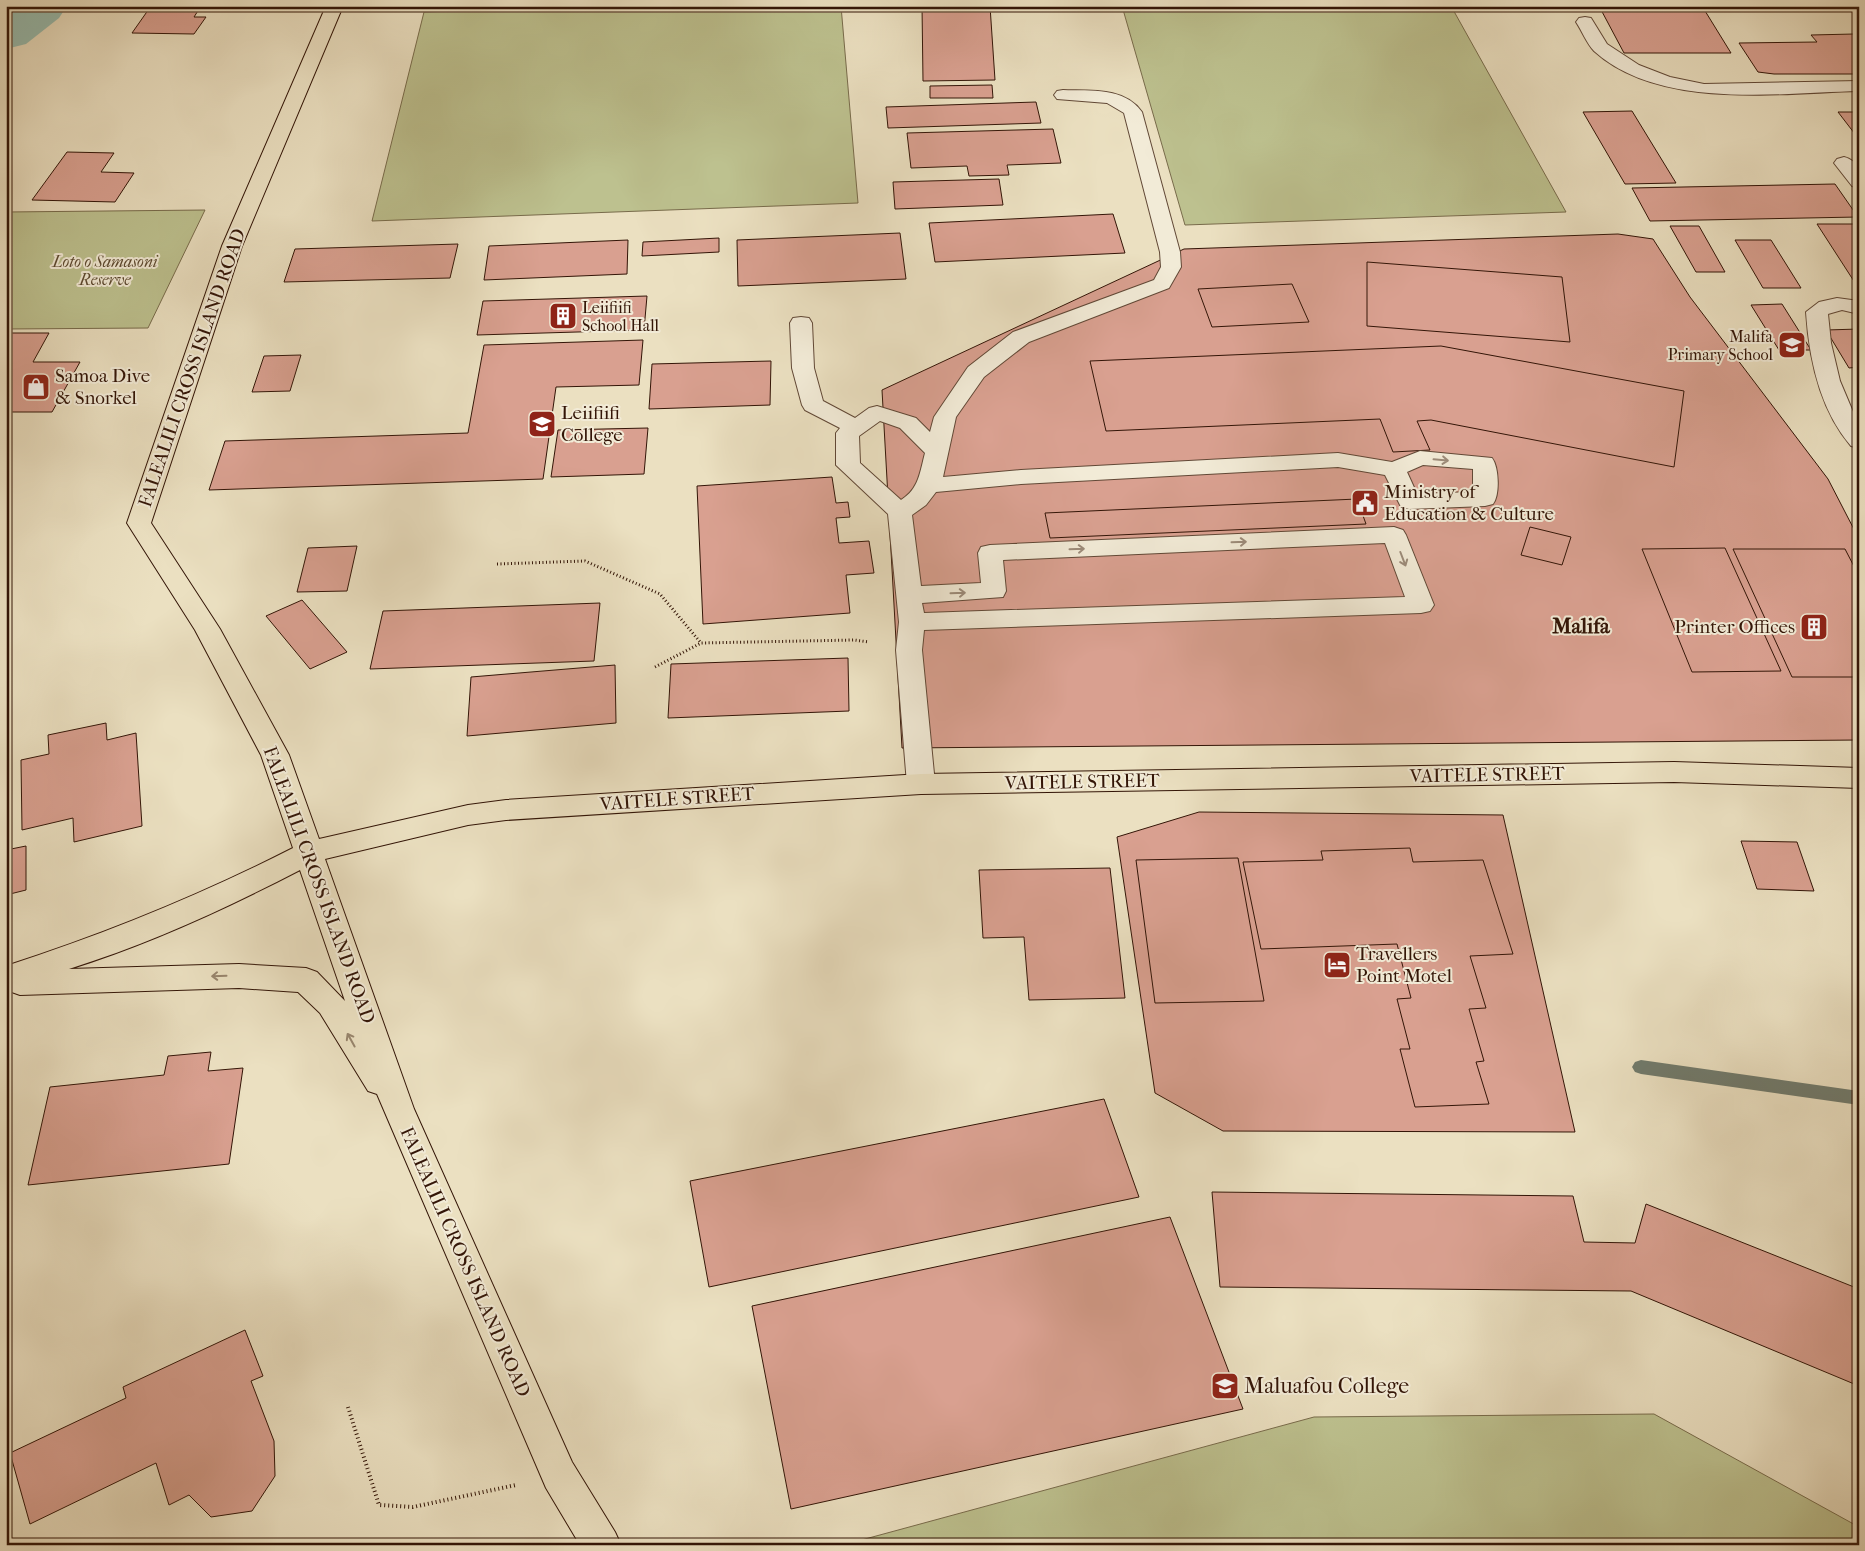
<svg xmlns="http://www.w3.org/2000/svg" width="1865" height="1551" font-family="'IM FELL French Canon',serif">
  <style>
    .green { fill: #bdc18f; stroke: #786b4b }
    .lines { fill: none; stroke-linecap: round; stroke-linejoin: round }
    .stream { fill: #707a6c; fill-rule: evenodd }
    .river { fill: #98bdb0; fill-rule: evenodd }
    .building { fill: #d9a090; stroke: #331507 }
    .minor-casing { stroke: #614836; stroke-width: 2 }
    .major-casing { stroke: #331507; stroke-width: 2 }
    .path-far1 { stroke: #331507; stroke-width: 3; stroke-dasharray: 1 2.5; stroke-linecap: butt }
    .path { stroke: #331507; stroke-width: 4; stroke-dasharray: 1 3; stroke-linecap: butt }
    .minor { fill: #f2ebd7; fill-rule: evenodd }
    .major { fill: #ebe0c1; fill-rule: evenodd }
    .oneway { stroke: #9c8b79 }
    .oneway2 { stroke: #98856d }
    .labels { text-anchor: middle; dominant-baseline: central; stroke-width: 4; stroke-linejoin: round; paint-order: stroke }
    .far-park-label { font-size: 16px; font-style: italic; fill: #5c4930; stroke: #f2ebd7 }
    .far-poi-label { font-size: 16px; fill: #331507; stroke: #f2ebd7; text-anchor: start }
    .street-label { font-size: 19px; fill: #331507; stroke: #f2ebd7 }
    .poi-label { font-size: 19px; fill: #331507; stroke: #f2ebd7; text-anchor: start }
    .quarter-label { font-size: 21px; font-weight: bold; fill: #331507; stroke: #f2ebd7 }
    .near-poi-label { font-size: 22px; fill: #331507; stroke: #f2ebd7; text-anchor: start }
  </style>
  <rect width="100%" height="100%" fill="#ebe0c1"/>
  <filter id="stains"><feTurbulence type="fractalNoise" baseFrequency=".004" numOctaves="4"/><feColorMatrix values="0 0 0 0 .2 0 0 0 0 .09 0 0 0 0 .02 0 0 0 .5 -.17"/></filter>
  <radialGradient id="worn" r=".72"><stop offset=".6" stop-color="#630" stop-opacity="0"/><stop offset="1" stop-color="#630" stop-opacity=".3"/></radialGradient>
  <!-- green -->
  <g class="green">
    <polygon points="621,6 841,6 858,203 372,221 424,12"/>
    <polygon points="1122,6 1451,6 1566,212 1185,225"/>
    <polygon points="205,210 148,328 6,329 6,212"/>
    <polygon points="1654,1414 1859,1527 1859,1545 843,1545 1314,1417"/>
  </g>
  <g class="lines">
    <!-- stream -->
    <polygon class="stream" points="1641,1060 1859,1091 1859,1105 1641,1074 1635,1072 1632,1067 1635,1062"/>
    <!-- river -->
    <polygon class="river" points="6,6 67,6 59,18 26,44 6,49"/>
  </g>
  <!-- building -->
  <g class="building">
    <polygon points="151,6 201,6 194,17 206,17 194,34 132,33"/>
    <polygon points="922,6 990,6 995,80 923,81"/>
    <polygon points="1012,6 1060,6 1060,9"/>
    <polygon points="1599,6 1702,6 1731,53 1624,53"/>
    <polygon points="1854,34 1859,40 1859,74 1774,74 1758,72 1739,43 1817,42 1811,35"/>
    <polygon points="992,85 993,98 930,98 930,86"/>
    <polygon points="1036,102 1041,123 888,128 886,107"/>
    <polygon points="1632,111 1676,183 1625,184 1583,112"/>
    <polygon points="1838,112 1859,112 1859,138 1858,138"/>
    <polygon points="1053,129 1061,163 1007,165 1009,175 969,176 967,166 911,168 907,133"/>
    <polygon points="67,152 114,153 101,172 134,173 115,202 32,200"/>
    <polygon points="999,179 1003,205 895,209 893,182"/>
    <polygon points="1835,184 1858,217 1650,221 1632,188"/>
    <polygon points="1113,214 1125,253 935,262 929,223"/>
    <polygon points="1817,224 1859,224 1859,289"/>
    <polygon points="1670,226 1699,226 1725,272 1696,272"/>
    <polygon points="900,233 906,279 738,286 737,240"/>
    <polygon points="1618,234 1653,239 1690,297 1828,479 1859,539 1859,740 902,748 882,390 1184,249"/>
    <polygon points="719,238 719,252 642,256 643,242"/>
    <polygon points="628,240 627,274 484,280 489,246"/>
    <polygon points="1735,240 1771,240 1801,288 1763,288"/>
    <polygon points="458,244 450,278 284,282 295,249"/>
    <polygon points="1367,262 1562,277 1570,342 1367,326"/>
    <polygon points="1292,284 1309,322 1212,327 1198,289"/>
    <polygon points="647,296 644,330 477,335 483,301"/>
    <polygon points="1782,304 1811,350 1779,350 1751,305"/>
    <polygon points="1859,329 1859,367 1849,368 1826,330"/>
    <polygon points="6,333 49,333 33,362 80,362 52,412 6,412"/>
    <polygon points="643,340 639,385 556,387 543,479 209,490 225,441 468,433 484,345"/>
    <polygon points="1441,346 1684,391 1674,467 1431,420 1417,421 1430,450 1393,452 1380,419 1106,431 1090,361"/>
    <polygon points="301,355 290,391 252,392 264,356"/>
    <polygon points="771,361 770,405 649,409 652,364"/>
    <polygon points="648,428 644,474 551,477 558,430"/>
    <polygon points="832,477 836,503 848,502 850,517 836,518 839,543 869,541 874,573 846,575 850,613 703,624 697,486"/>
    <polygon points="1357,499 1366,524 1050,538 1045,513"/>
    <polygon points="1530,527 1571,537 1562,565 1521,555"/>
    <polygon points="357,546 347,591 297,592 308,548"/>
    <polygon points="1725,548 1781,671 1692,672 1642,549"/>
    <polygon points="1733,549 1845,549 1859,576 1859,677 1792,677"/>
    <polygon points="302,600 347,652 310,669 266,616"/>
    <polygon points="600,603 594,661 370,669 383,611"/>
    <polygon points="848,658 849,711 668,718 671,664"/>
    <polygon points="615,665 616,723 467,736 471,677"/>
    <polygon points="106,723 107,740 136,733 142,826 74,842 73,818 22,830 21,760 49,754 48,735"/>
    <polygon points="1199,812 1503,815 1575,1132 1223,1131 1155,1093 1117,837"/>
    <polygon points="1741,841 1797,842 1814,891 1757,889"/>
    <polygon points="26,846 26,890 6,895 6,850"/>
    <polygon points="1410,848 1413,862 1483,860 1513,954 1470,956 1486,1008 1469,1009 1484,1061 1476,1062 1489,1104 1415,1107 1400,1049 1410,1049 1397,999 1411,998 1397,944 1261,949 1243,862 1323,860 1321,851"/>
    <polygon points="1238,858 1264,1001 1155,1003 1136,860"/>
    <polygon points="1110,868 1125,998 1029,1000 1024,937 983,938 979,870"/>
    <polygon points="211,1052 208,1071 243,1068 229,1164 28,1185 50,1087 164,1075 168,1056"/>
    <polygon points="1104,1099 1139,1197 709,1287 690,1181"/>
    <polygon points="1212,1192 1573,1196 1584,1242 1635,1243 1646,1204 1859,1289 1859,1386 1631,1291 1220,1287"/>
    <polygon points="1170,1217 1243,1409 791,1509 752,1306"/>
    <polygon points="245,1330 263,1376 251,1381 274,1441 275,1476 252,1511 211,1517 189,1495 169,1505 156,1463 30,1524 10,1453 126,1398 123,1387"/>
  </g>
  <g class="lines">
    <defs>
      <g id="minor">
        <path d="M 1585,17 L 1591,18 L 1607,44 L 1639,65 L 1670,77 L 1704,84 L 1859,81 L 1859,91 C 1778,93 1659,110 1594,51 C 1587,44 1582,31 1576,22 L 1579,18 Z"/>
        <path d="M 1063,90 C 1090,91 1125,87 1142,112 L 1180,252 L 1181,267 L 1169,288 L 1029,342 L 984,377 L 956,417 L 943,477 L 1021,470 L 1338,453 L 1392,462 L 1420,451 L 1492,458 C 1499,467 1500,495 1493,504 L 1485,506 L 1409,509 L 1401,507 L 1385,475 L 1338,467 L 1021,484 L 936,492 L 926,505 L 912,515 L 921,586 L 981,583 L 978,553 L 981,547 L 990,545 L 1394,527 L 1403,530 L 1406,535 L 1434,605 L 1430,611 L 1421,613 L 924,630 L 922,650 L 935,784 L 931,791 L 921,794 L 911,791 L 907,784 L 896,650 L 899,622 L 888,514 L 836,465 L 836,433 L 840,428 L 805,410 L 802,405 L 792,368 L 790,323 L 793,318 L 801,317 L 809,318 L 812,323 L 814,368 L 823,401 L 855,418 L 869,408 L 877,406 L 916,418 L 930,432 L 934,417 L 968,367 L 1013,332 L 1154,280 L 1161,267 L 1160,252 L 1124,113 L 1107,103 L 1057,99 L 1054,95 L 1057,91 ZM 880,421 L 900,428 L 925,453 C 920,472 919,489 901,500 L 860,463 L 859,436 ZM 1423,465 L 1473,469 L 1473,492 L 1417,494 L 1407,472 ZM 1385,543 L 1405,597 L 924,613 L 922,603 L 1003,597 L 1006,591 L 1003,560 Z"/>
        <path d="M 1844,157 C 1860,161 1859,174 1859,188 L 1852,186 L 1834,163 L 1837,159 Z"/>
        <path d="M 1837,298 L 1859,301 L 1859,314 L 1842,310 L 1828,314 L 1831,343 L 1840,381 L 1859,426 L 1859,448 L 1851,446 C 1820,410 1809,359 1806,312 L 1819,302 Z"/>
      </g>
      <path id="major" d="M 326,6 L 343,6 L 242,246 L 151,523 L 220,629 L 289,755 L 319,839 L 468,805 L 506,800 L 921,774 L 1674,762 L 1859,768 L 1859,788 L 1674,782 L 921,794 L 506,820 L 468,825 L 325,859 L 414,1109 L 572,1462 L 615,1532 L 621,1545 L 580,1545 L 546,1488 L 377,1094 L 368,1091 L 320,1013 L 298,992 L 239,988 L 20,995 L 6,990 L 6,966 C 105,934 201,895 293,848 L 261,755 L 195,630 L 127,523 L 222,246 ZM 300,870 L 345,1001 L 317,972 L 306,968 L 239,964 L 69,969 C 149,944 227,908 300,870 Z"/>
    </defs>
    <!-- minor casing -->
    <use href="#minor" class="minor-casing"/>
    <!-- major casing -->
    <use href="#major" class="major-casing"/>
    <!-- path-far1 -->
    <g class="path-far1">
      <polyline points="497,564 585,561 660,594 701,643"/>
      <polyline points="655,667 701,643 854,640 869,642"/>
    </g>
    <!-- path -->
    <polyline class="path" points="348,1407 379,1505 413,1507 516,1485"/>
    <!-- minor -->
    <use href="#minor" class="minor"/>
    <!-- major -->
    <use href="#major" class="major"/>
  </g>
  <!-- one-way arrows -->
  <defs><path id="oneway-shaft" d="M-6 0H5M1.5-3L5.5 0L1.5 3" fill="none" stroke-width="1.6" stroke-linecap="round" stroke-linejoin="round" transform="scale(1.25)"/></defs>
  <g class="oneway">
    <use href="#oneway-shaft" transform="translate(1441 460) rotate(5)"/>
    <use href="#oneway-shaft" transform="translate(1239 542) rotate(-2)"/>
    <use href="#oneway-shaft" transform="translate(1077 549) rotate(-2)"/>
    <use href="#oneway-shaft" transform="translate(1403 559) rotate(69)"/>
    <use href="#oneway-shaft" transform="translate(958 593) rotate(-2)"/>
  </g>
  <g class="oneway2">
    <use href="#oneway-shaft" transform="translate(219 976) rotate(178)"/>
    <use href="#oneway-shaft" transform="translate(351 1040) rotate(-119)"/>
  </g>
  <!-- icons -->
  <defs>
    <symbol id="building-square" viewBox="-11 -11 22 22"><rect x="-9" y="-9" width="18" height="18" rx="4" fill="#8f2418" stroke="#f2ebd7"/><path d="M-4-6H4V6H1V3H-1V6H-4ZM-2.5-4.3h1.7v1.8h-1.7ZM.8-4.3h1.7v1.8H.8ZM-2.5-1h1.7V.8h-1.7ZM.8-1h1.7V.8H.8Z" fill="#fff"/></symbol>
    <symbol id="school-square" viewBox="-11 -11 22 22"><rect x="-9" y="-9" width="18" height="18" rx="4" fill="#8f2418" stroke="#f2ebd7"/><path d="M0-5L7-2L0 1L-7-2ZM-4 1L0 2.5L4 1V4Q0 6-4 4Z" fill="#fff"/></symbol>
    <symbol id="shop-square" viewBox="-11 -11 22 22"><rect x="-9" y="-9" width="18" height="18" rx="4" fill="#8f2418" stroke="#f2ebd7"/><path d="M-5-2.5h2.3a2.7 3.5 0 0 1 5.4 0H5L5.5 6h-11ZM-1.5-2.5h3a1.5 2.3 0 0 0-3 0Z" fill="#fff"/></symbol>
    <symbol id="university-square" viewBox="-11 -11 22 22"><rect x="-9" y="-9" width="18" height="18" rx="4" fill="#8f2418" stroke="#f2ebd7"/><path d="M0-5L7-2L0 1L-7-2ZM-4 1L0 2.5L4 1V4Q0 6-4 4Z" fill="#fff"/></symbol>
    <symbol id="civic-square" viewBox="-11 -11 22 22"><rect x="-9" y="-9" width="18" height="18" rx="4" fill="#8f2418" stroke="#f2ebd7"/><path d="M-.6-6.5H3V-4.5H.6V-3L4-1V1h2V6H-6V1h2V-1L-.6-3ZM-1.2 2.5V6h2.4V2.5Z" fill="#fff"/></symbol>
    <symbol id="hotel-square" viewBox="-11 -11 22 22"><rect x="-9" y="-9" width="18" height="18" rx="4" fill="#8f2418" stroke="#f2ebd7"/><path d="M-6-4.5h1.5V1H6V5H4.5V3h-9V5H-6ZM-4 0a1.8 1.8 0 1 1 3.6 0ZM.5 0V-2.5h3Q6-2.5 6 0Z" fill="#fff"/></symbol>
  </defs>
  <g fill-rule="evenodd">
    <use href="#building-square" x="547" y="300" width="32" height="32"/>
    <use href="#school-square" x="1776" y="329" width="32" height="32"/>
    <use href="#shop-square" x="20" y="371" width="32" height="32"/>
    <use href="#university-square" x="526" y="408" width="32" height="32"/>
    <use href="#civic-square" x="1349" y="487" width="32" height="32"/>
    <use href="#building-square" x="1798" y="611" width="32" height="32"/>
    <use href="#hotel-square" x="1321" y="949" width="32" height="32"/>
    <use href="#school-square" x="1209" y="1370" width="32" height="32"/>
  </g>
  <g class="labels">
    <!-- far-park labels -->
    <g class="far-park-label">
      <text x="105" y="261">Loto o Samasoni<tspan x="105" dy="18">Reserve</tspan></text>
    </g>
    <!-- far-poi labels -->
    <g class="far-poi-label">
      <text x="582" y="307">Leiifiifi<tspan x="582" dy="18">School Hall</tspan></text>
      <text x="1773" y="336" text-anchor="end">Malifa<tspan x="1773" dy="18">Primary School</tspan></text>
    </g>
    <!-- street labels -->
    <g class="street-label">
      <text transform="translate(192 368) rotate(-71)">FALEALILI CROSS ISLAND ROAD</text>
      <text transform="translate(1487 775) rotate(-1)">VAITELE STREET</text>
      <text transform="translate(1082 782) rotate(-1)">VAITELE STREET</text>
      <text transform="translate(677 799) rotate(-4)">VAITELE STREET</text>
      <text transform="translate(319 885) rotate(70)">FALEALILI CROSS ISLAND ROAD</text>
      <text transform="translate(465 1262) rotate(66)">FALEALILI CROSS ISLAND ROAD</text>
    </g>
    <!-- poi labels -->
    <g class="poi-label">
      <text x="55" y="376">Samoa Dive<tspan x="55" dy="22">&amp; Snorkel</tspan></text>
      <text x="561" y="413">Leiifiifi<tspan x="561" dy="22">College</tspan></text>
      <text x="1384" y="492">Ministry of<tspan x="1384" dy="22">Education &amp; Culture</tspan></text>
      <text x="1795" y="627" text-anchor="end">Printer Offices</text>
      <text x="1356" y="954">Travellers<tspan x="1356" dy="22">Point Motel</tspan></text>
    </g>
    <!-- quarter labels -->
    <g class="quarter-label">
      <text x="1581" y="626">Malifa</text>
    </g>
    <!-- near-poi labels -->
    <g class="near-poi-label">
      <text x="1244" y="1386">Maluafou College</text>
    </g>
  </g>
  <!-- margin -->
  <rect width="1865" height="1551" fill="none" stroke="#ebe0c1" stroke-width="25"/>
  <rect x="8" y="8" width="1850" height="1536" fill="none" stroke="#331507" stroke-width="2.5"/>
  <rect x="12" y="12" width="1840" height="1526" fill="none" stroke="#331507"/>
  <rect width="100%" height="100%" filter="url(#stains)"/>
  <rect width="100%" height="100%" fill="url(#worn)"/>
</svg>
